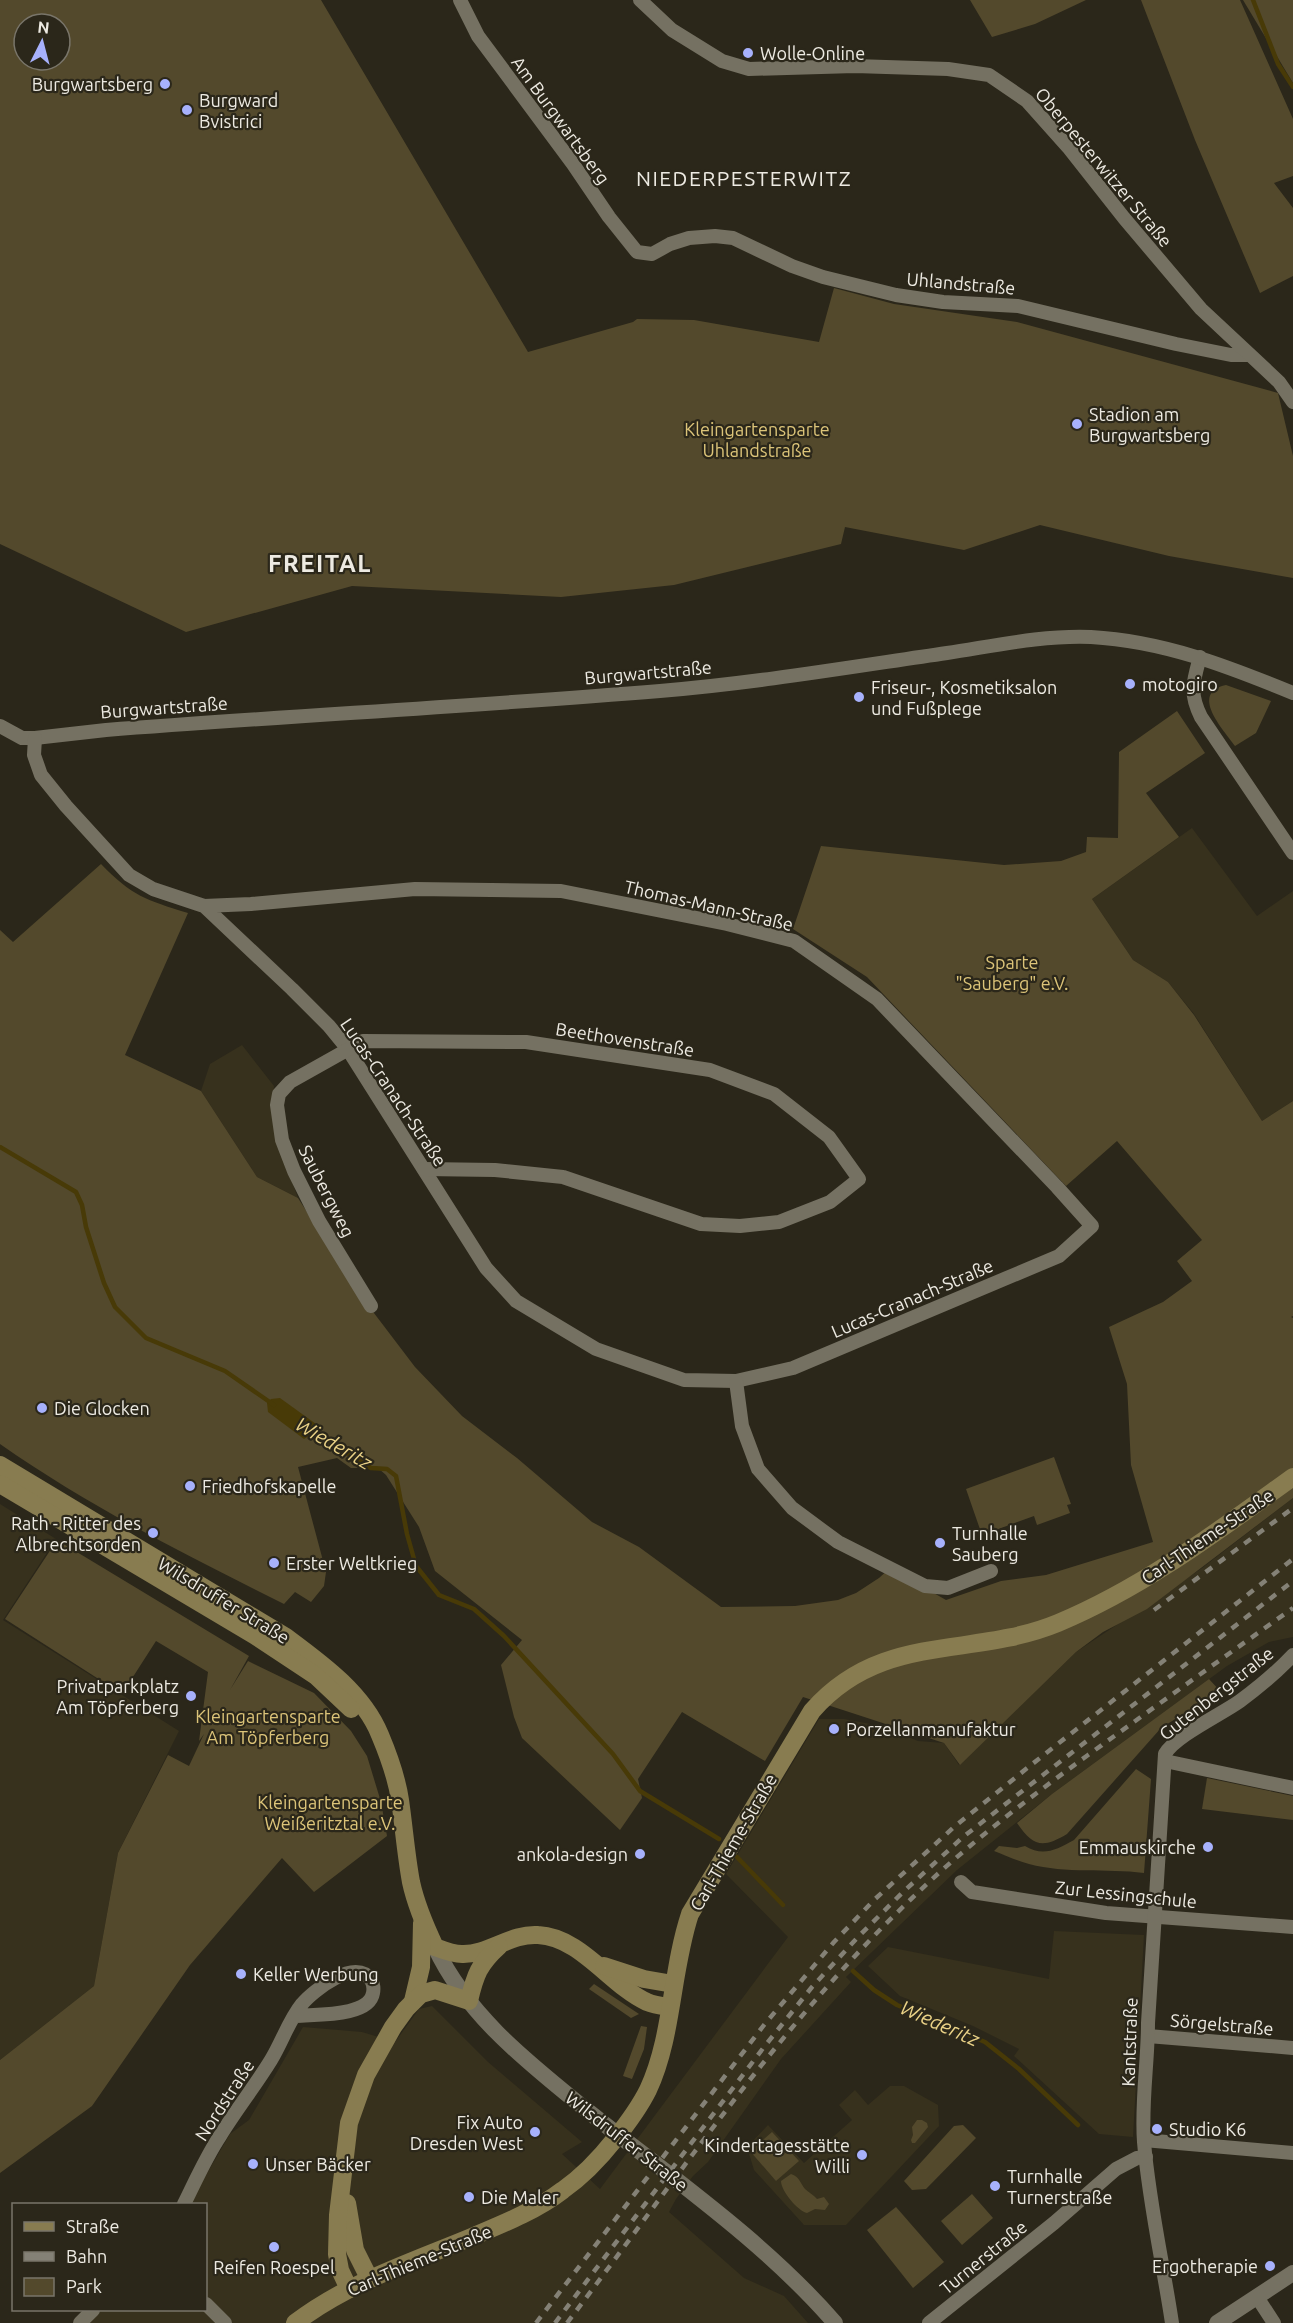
<svg xmlns="http://www.w3.org/2000/svg" width="1293" height="2323" font-family="Ubuntu,sans-serif">
  <style>
    .built { fill: #37311d }
    .green { fill: #53492c; fill-rule: evenodd }
    .water { fill: #483a07 }
    .lines { fill: none; stroke-linecap: round; stroke-linejoin: round }
    .stream { stroke: #483a07; stroke-width: 4.5 }
    .minor { stroke: #757162; stroke-width: 14 }
    .tertiary { stroke: #757162; stroke-width: 16 }
    .secondary { stroke: #887c50; stroke-width: 18 }
    .rail { stroke: #848176; stroke-width: 4.5; stroke-dasharray: 8 8; stroke-linecap: butt }
    .poi-dot { fill: #a7b1fc; stroke: #2b271a; stroke-width: 2 }
    .labels { text-anchor: middle; dominant-baseline: central; stroke-width: 4.5; stroke-linejoin: round; paint-order: stroke }
    .poi-label { font-size: 18px; fill: #edeae2; stroke: #2b271a; text-anchor: start }
    .street-label { font-size: 18px; fill: #edeae2; stroke: #2b271a }
    .park-label { font-size: 18px; fill: #dcc479; stroke: #2b271a }
    .water-label { font-size: 20px; font-style: italic; fill: #ead287; stroke: #2b271a }
    .quarter-label { font-size: 21px; letter-spacing: 1.5px; fill: #edeae2; stroke: #2b271a }
    .district-label { font-size: 24px; font-weight: bold; letter-spacing: 1.5px; fill: #edeae2; stroke: #2b271a }
  </style>
  <rect width="100%" height="100%" fill="#2b271a"/>
  <!-- built -->
  <g class="built">
    <polygon points="1192,828 1257,916 1293,891 1293,1101 1262,1121 1194,1014 1168,982 1133,960 1092,899"/>
    <polygon points="242,1045 274,1086 272,1108 287,1168 298,1198 257,1177 201,1091 210,1064"/>
    <polygon points="1293,1498 1293,1637 1269,1642 1227,1666 1052,1794 957,1870 846,1977 851,1982 781,2059 708,2162 693,2176 676,2199 669,2212 744,2278 784,2296 808,2323 85,2323 98,2310 206,2310 206,2204 189,2204 230,2134 249,2120 303,2027 362,2032 395,2042 419,2009 432,2006 488,2062 582,2142 562,2154 600,2189 788,1937 726,1874 819,1719 844,1719 881,1726 918,1741 944,1743 959,1765 1076,1652 1202,1568"/>
    <polygon points="0,1504 56,1539 3,1620 179,1731 118,1853 94,1986 0,2060"/>
    <polygon points="1054,1931 1144,1935 1133,2137 1099,2134 1014,2056 1019,2049 973,2026 900,1996 868,1966 888,1947 1049,1979"/>
    <polygon points="890,2086 904,2086 938,2105 939,2126 846,2225 804,2225 754,2170 747,2147 768,2125 804,2163 852,2120 839,2105 855,2090 868,2105"/>
  </g>
  <!-- green -->
  <g class="green">
    <path d="M 0,0 L 321,0 L 528,352 L 633,322 L 637,319 L 694,320 L 819,342 L 834,288 L 894,304 L 1017,322 L 1278,393 L 1293,456 L 1293,578 L 1169,556 L 1040,525 L 964,550 L 845,527 L 841,544 L 674,585 L 561,597 L 352,586 L 186,632 L 0,544 ZM 24,24 L 60,24 L 60,60 L 24,60 Z"/>
    <polygon points="970,0 1086,0 1035,24 992,37"/>
    <polygon points="1141,0 1240,0 1293,119 1293,176 1274,183 1293,208 1293,276 1260,293 1195,140"/>
    <polygon points="1243,0 1293,0 1293,83"/>
    <path d="M 1226,685 L 1271,701 L 1256,733 L 1235,746 C 1223,729 1189,693 1226,685 Z"/>
    <path d="M 1177,711 L 1205,753 L 1146,793 L 1179,837 L 1092,899 L 1133,960 L 1168,982 L 1194,1015 L 1262,1121 L 1293,1101 L 1293,1316 L 1291,1317 L 1293,1318 L 1293,1498 L 1147,1609 L 1103,1632 L 1076,1652 L 960,1765 L 944,1743 L 803,1697 L 765,1761 L 682,1712 L 638,1779 L 642,1798 L 620,1830 L 522,1738 L 514,1717 L 501,1665 L 522,1640 L 435,1571 L 419,1527 L 386,1475 L 378,1468 L 351,1468 L 337,1458 L 298,1467 L 326,1572 L 324,1586 L 311,1602 L 295,1592 L 284,1604 C 186,1555 90,1507 0,1444 L 0,930 L 13,942 L 101,864 C 132,896 146,900 188,913 L 125,1055 L 201,1091 L 257,1177 L 298,1198 L 358,1292 L 415,1367 L 462,1416 L 517,1458 L 592,1522 L 639,1547 L 721,1607 L 795,1606 L 838,1600 L 856,1593 L 879,1578 L 890,1568 L 946,1600 L 1001,1581 L 1046,1575 L 1153,1542 L 1131,1465 L 1127,1384 L 1109,1327 L 1163,1302 L 1192,1281 L 1177,1261 L 1202,1240 L 1117,1141 L 1066,1186 L 867,977 L 793,929 L 821,846 L 1004,865 L 1061,861 L 1086,852 L 1087,837 L 1118,838 L 1119,752 Z"/>
    <polygon points="1054,1457 1071,1504 1067,1505 1070,1513 1037,1525 1034,1516 982,1535 966,1489"/>
    <polygon points="57,1540 249,1656 230,1690 248,1661 314,1693 351,1731 367,1756 381,1802 387,1836 314,1892 282,1858 190,1965 92,2106 0,2173 0,2060 94,1986 118,1853 168,1755 189,1766 204,1734 199,1741 208,1672 156,1641 122,1694 5,1619"/>
    <path d="M 1209,1679 L 1220,1691 L 1161,1728 L 1067,1834 C 1042,1849 1033,1846 1017,1823 L 1052,1794 Z"/>
    <path d="M 1136,1769 L 1151,1779 L 1144,1873 C 1106,1868 1066,1874 1029,1864 C 1017,1861 1005,1855 994,1851 L 999,1846 L 1017,1848 L 1025,1846 C 1043,1857 1056,1850 1074,1840 Z"/>
    <polygon points="1207,1778 1293,1796 1293,1820 1202,1809"/>
    <polygon points="594,1984 639,2014 631,2018 589,1989"/>
    <polygon points="641,2026 647,2027 644,2049 632,2079 623,2076"/>
    <polygon points="917,2120 922,2120 927,2123 928,2127 915,2143 912,2143 911,2140 913,2135 912,2127"/>
    <polygon points="963,2125 976,2138 926,2189 912,2190 904,2181 954,2126"/>
    <polygon points="772,2132 799,2161 776,2181 750,2151"/>
    <path d="M 791,2174 C 800,2177 800,2183 805,2189 C 808,2192 814,2195 817,2199 L 824,2197 L 829,2204 L 825,2210 L 815,2209 L 807,2213 C 798,2211 781,2191 781,2181 Z"/>
    <polygon points="972,2194 993,2218 962,2245 941,2221"/>
    <polygon points="896,2207 944,2262 913,2288 867,2230"/>
  </g>
  <!-- water -->
  <path class="water" d="M 280,1398 L 316,1424 C 315,1432 311,1435 304,1439 L 268,1412 L 267,1403 L 271,1399 Z"/>
  <g class="lines">
    <!-- stream -->
    <g class="stream">
      <polyline points="1253,0 1278,64 1293,87"/>
      <polyline points="0,1147 76,1192 82,1205 86,1227 104,1283 115,1307 146,1338 225,1371 274,1405"/>
      <polyline points="308,1429 371,1468 387,1469 396,1476 407,1534 416,1566 439,1595 474,1609 504,1636 613,1754 640,1791 719,1839"/>
      <polyline points="737,1857 783,1905"/>
      <polyline points="853,1971 874,1990 897,2005 985,2042 1019,2069 1078,2125"/>
    </g>
    <!-- minor -->
    <g class="minor">
      <polyline points="460,0 478,36 573,164 609,217 637,252 652,254 670,244 689,238 715,236 733,238 792,266 823,277 896,295 943,302 1018,306 1176,344 1231,355 1249,355"/>
      <polyline points="640,0 672,30 722,61 749,69 855,66 948,69 989,75 1027,101 1068,147 1124,218 1201,309 1279,382 1293,402"/>
      <path d="M 1200,657 C 1193,682 1189,693 1201,717 L 1293,853"/>
      <path d="M 0,726 L 22,738 L 35,738 L 106,730 C 290,716 475,706 660,691 C 756,683 851,667 947,653 C 994,646 1043,635 1091,637 C 1163,641 1227,666 1293,693"/>
      <polyline points="35,738 34,755 41,775 66,806 129,875 153,889 204,906 292,989 329,1026 347,1048 486,1268 516,1301 596,1349 684,1380 736,1381 793,1368 1059,1256 1092,1226 1057,1187 877,999 794,941 727,924 561,891 415,889 251,904 204,906"/>
      <polyline points="371,1306 319,1221 294,1171 282,1140 277,1105 279,1094 290,1082 363,1041 526,1042 710,1070 774,1094 829,1137 859,1179 830,1202 779,1222 740,1226 701,1224 563,1177 495,1170 424,1169"/>
      <polyline points="736,1381 742,1426 758,1469 792,1508 838,1542 925,1586 948,1588 991,1571"/>
      <polyline points="1165,1761 1293,1788"/>
      <polyline points="961,1882 972,1892 1106,1913 1293,1927"/>
      <polyline points="1148,2036 1293,2048"/>
      <polyline points="1144,2140 1293,2153"/>
      <path d="M 184,2204 C 195,2182 206,2157 220,2136 C 236,2110 255,2086 271,2060 C 282,2042 289,2020 302,2004 C 314,1990 356,1957 371,1980 C 374,1985 374,1988 373,1993 C 369,2017 316,2014 296,2016"/>
      <polyline points="1257,2297 1274,2323"/>
      <polyline points="206,2304 225,2323"/>
      <polyline points="80,2323 93,2310"/>
      <polyline points="929,2323 1054,2223 1116,2169 1137,2158 1146,2157"/>
      <path d="M 1172,2323 C 1163,2263 1149,2203 1144,2142 C 1141,2103 1148,2062 1148,2023 L 1165,1754 C 1175,1736 1222,1714 1240,1701 C 1259,1687 1277,1672 1293,1655"/>
    </g>
    <!-- tertiary -->
    <g class="tertiary">
      <path d="M 435,1947 C 468,2017 530,2064 589,2112 C 672,2178 766,2243 835,2323"/>
      <polyline points="1217,2323 1293,2273"/>
    </g>
    <!-- secondary -->
    <g class="secondary">
      <path d="M 0,1465 L 286,1637 C 321,1663 363,1693 380,1735 C 388,1754 397,1780 400,1800 C 404,1828 406,1855 411,1882 C 416,1905 425,1926 435,1947 C 443,1950 453,1954 462,1954 C 488,1955 511,1933 538,1935 C 581,1937 610,1985 647,2002 C 654,2005 662,2006 669,2007"/>
      <polyline points="0,1484 254,1635 316,1676 351,1709"/>
      <polyline points="604,1966 644,1979 673,1984"/>
      <polyline points="413,2001 421,1967 422,1923"/>
      <polyline points="347,2203 355,2250 369,2278"/>
      <path d="M 349,2289 L 340,2270 L 337,2254 L 338,2215 L 349,2123 L 366,2075 L 393,2027 L 406,2009 L 421,1994 L 435,1990 L 469,2001 C 475,1975 479,1964 499,1946"/>
      <path d="M 295,2323 C 349,2282 412,2262 474,2236 C 505,2223 537,2210 563,2190 C 583,2176 600,2158 615,2139 C 627,2124 639,2108 648,2090 C 673,2037 671,1971 690,1914 L 812,1711 C 882,1631 971,1659 1058,1623 C 1144,1587 1218,1531 1293,1477"/>
    </g>
    <!-- rail -->
    <g class="rail">
      <polyline points="1154,1610 1293,1508"/>
      <polyline points="536,2323 764,2025 834,1942 874,1900 954,1827 1031,1765 1293,1559"/>
      <polyline points="555,2323 764,2047 812,1987 858,1937 902,1893 963,1837 1293,1581"/>
      <path d="M 567,2323 C 676,2180 778,2027 908,1902 C 963,1848 1025,1801 1088,1755 C 1156,1706 1224,1657 1293,1608"/>
    </g>
  </g>
  <!-- markers -->
  <g class="poi-dot">
    <circle cx="748" cy="53" r="6"/>
    <circle cx="165" cy="84" r="6"/>
    <circle cx="187" cy="110" r="6"/>
    <circle cx="1077" cy="424" r="6"/>
    <circle cx="1130" cy="684" r="6"/>
    <circle cx="859" cy="697" r="6"/>
    <circle cx="42" cy="1408" r="6"/>
    <circle cx="190" cy="1486" r="6"/>
    <circle cx="153" cy="1533" r="6"/>
    <circle cx="940" cy="1543" r="6"/>
    <circle cx="274" cy="1563" r="6"/>
    <circle cx="191" cy="1696" r="6"/>
    <circle cx="834" cy="1729" r="6"/>
    <circle cx="1208" cy="1847" r="6"/>
    <circle cx="640" cy="1854" r="6"/>
    <circle cx="241" cy="1974" r="6"/>
    <circle cx="1157" cy="2129" r="6"/>
    <circle cx="535" cy="2132" r="6"/>
    <circle cx="862" cy="2155" r="6"/>
    <circle cx="253" cy="2164" r="6"/>
    <circle cx="995" cy="2186" r="6"/>
    <circle cx="469" cy="2197" r="6"/>
    <circle cx="274" cy="2247" r="6"/>
    <circle cx="1270" cy="2266" r="6"/>
  </g>
  <g class="labels">
    <!-- poi labels -->
    <g class="poi-label">
      <text x="760" y="53">Wolle-Online</text>
      <text x="153" y="84" text-anchor="end">Burgwartsberg</text>
      <text x="199" y="100">Burgward<tspan x="199" dy="21">Bvistrici</tspan></text>
      <text x="1089" y="414">Stadion am<tspan x="1089" dy="21">Burgwartsberg</tspan></text>
      <text x="1142" y="684">motogiro</text>
      <text x="871" y="687">Friseur-, Kosmetiksalon<tspan x="871" dy="21">und Fußplege</tspan></text>
      <text x="54" y="1408">Die Glocken</text>
      <text x="202" y="1486">Friedhofskapelle</text>
      <text x="141" y="1523" text-anchor="end">Rath - Ritter des<tspan x="141" dy="21">Albrechtsorden</tspan></text>
      <text x="952" y="1533">Turnhalle<tspan x="952" dy="21">Sauberg</tspan></text>
      <text x="286" y="1563">Erster Weltkrieg</text>
      <text x="179" y="1686" text-anchor="end">Privatparkplatz<tspan x="179" dy="21">Am Töpferberg</tspan></text>
      <text x="846" y="1729">Porzellanmanufaktur</text>
      <text x="1196" y="1847" text-anchor="end">Emmauskirche</text>
      <text x="628" y="1854" text-anchor="end">ankola-design</text>
      <text x="253" y="1974">Keller Werbung</text>
      <text x="523" y="2122" text-anchor="end">Fix Auto<tspan x="523" dy="21">Dresden West</tspan></text>
      <text x="1169" y="2129">Studio K6</text>
      <text x="850" y="2145" text-anchor="end">Kindertagesstätte<tspan x="850" dy="21">Willi</tspan></text>
      <text x="265" y="2164">Unser Bäcker</text>
      <text x="1007" y="2176">Turnhalle<tspan x="1007" dy="21">Turnerstraße</tspan></text>
      <text x="481" y="2197">Die Maler</text>
      <text x="1258" y="2266" text-anchor="end">Ergotherapie</text>
      <text x="274" y="2267" text-anchor="middle">Reifen Roespel</text>
    </g>
    <!-- street labels -->
    <g class="street-label">
      <text transform="translate(561 120) rotate(54)">Am Burgwartsberg</text>
      <text transform="translate(1104 167) rotate(50)">Oberpesterwitzer Straße</text>
      <text transform="translate(961 283) rotate(5)">Uhlandstraße</text>
      <text transform="translate(648 672) rotate(-5)">Burgwartstraße</text>
      <text transform="translate(164 707) rotate(-4)">Burgwartstraße</text>
      <text transform="translate(709 905) rotate(13)">Thomas-Mann-Straße</text>
      <text transform="translate(625 1039) rotate(9)">Beethovenstraße</text>
      <text transform="translate(394 1092) rotate(56)">Lucas-Cranach-Straße</text>
      <text transform="translate(327 1191) rotate(63)">Saubergweg</text>
      <text transform="translate(912 1298) rotate(-23)">Lucas-Cranach-Straße</text>
      <text transform="translate(1207 1536) rotate(-34)">Carl-Thieme-Straße</text>
      <text transform="translate(224 1600) rotate(31)">Wilsdruffer Straße</text>
      <text transform="translate(1216 1693) rotate(-38)">Gutenbergstraße</text>
      <text transform="translate(733 1842) rotate(-60)">Carl-Thieme-Straße</text>
      <text transform="translate(1126 1894) rotate(6)">Zur Lessingschule</text>
      <text transform="translate(1222 2024) rotate(5)">Sörgelstraße</text>
      <text transform="translate(1129 2042) rotate(-88)">Kantstraße</text>
      <text transform="translate(224 2100) rotate(-57)">Nordstraße</text>
      <text transform="translate(627 2141) rotate(38)">Wilsdruffer Straße</text>
      <text transform="translate(983 2257) rotate(-39)">Turnerstraße</text>
      <text transform="translate(419 2260) rotate(-23)">Carl-Thieme-Straße</text>
    </g>
    <!-- park labels -->
    <g class="park-label">
      <text x="757" y="429">Kleingartensparte<tspan x="757" dy="21">Uhlandstraße</tspan></text>
      <text x="1012" y="962">Sparte<tspan x="1012" dy="21">"Sauberg" e.V.</tspan></text>
      <text x="268" y="1716">Kleingartensparte<tspan x="268" dy="21">Am Töpferberg</tspan></text>
      <text x="330" y="1802">Kleingartensparte<tspan x="330" dy="21">Weißeritztal e.V.</tspan></text>
    </g>
    <!-- water labels -->
    <g class="water-label">
      <text transform="translate(334 1443) rotate(30)">Wiederitz</text>
      <text transform="translate(940 2023) rotate(24)">Wiederitz</text>
    </g>
    <!-- quarter labels -->
    <g class="quarter-label">
      <text x="744" y="178">NIEDERPESTERWITZ</text>
    </g>
    <!-- district labels -->
    <g class="district-label">
      <text x="320" y="563">FREITAL</text>
    </g>
  </g>
  <!-- legend -->
  <rect x="12" y="2203" width="195" height="108" fill="#2b271a" stroke="#79756a" stroke-width="1.5"/>
  <rect x="24" y="2222" width="30" height="9" fill="#887c50" stroke="#79756a" stroke-width="1.5"/>
  <text x="66" y="2233" font-size="18" fill="#edeae2">Straße</text>
  <rect x="24" y="2252" width="30" height="9" fill="#848176" stroke="#79756a" stroke-width="1.5"/>
  <text x="66" y="2263" font-size="18" fill="#edeae2">Bahn</text>
  <rect x="24" y="2278" width="30" height="18" fill="#53492c" stroke="#79756a" stroke-width="1.5"/>
  <text x="66" y="2293" font-size="18" fill="#edeae2">Park</text>
  <!-- north arrow -->
  <g transform="translate(42 42) rotate(6)"><circle r="28" fill="#2b271a" stroke="#79756a" stroke-width="1.5"/>
  <path d="M0-4.5L10 22L0 15L-10 22Z" fill="#a7b1fc"/>
  <text y="-9" font-size="16" font-weight="bold" text-anchor="middle" fill="#edeae2">N</text>
  </g>
</svg>
